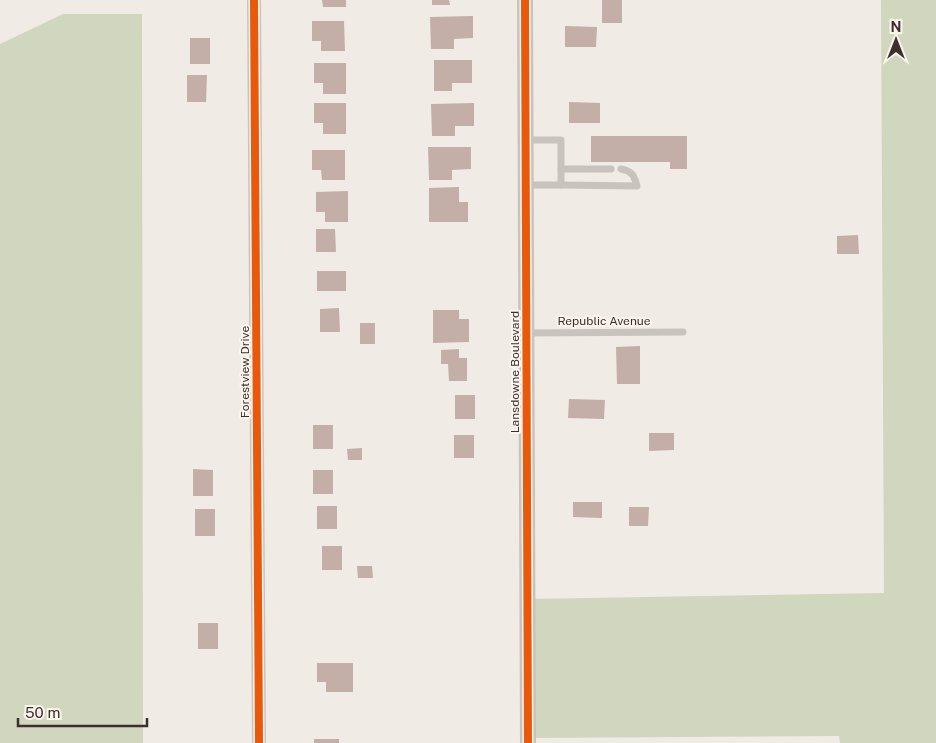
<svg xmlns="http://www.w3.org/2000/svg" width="936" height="743" font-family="'Public Sans',sans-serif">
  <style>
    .green { fill: #d1d6bf }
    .building { fill: #c3afa7 }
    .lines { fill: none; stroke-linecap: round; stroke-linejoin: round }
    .service { stroke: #c9c3be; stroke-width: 7 }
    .minor { stroke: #c9c3be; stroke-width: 14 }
    .tertiary { stroke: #c9c3be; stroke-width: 16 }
    .cycleway-casing { stroke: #fbf5ee; stroke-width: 11 }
    .cycleway { stroke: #e8590c; stroke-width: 8 }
    .labels { text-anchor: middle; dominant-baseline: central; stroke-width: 4; stroke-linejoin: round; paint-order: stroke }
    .street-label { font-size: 12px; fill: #3b302b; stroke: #fbf5ee }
  </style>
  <rect width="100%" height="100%" fill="#f0ebe5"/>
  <!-- green -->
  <g class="green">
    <polygon points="881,0 936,0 936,743 840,743 839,736 528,738 528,599 884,593"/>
    <polygon points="63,14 142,14 143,743 0,743 0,44"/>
  </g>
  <!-- building -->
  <g class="building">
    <polygon points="322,0 346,0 346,7 323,7"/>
    <polygon points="432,0 449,0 450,5 432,5"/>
    <rect x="602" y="0" width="20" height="23"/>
    <polygon points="473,16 473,38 454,39 454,49 431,49 430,17"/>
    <polygon points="312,21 344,21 345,51 321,51 321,41 312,41"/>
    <polygon points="565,26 597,27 596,47 565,47"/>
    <rect x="190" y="38" width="20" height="26"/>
    <polygon points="434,60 472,60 472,83 452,83 452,91 434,91"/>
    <polygon points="314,63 346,63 346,94 323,94 323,83 314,83"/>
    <polygon points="187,75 207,75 206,102 187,102"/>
    <polygon points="569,102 600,103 600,123 569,123"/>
    <polygon points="314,103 346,103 346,134 323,134 323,123 314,123"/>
    <polygon points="474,103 474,126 455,126 455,136 432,136 431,104"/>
    <polygon points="591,136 687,136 687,169 670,169 670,162 591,162"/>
    <polygon points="428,147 471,147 471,169 452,170 452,180 429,180"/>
    <polygon points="312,150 345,150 345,180 322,180 321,170 312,170"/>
    <polygon points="459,187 459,202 468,202 468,222 429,222 429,188"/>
    <polygon points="348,191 348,222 325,222 325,212 316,212 316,192"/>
    <polygon points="316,229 335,229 336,252 316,252"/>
    <polygon points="858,235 859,254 837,254 837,236"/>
    <rect x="317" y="271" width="29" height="20"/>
    <polygon points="339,308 340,332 320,332 320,309"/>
    <polygon points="433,310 459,310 459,319 469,319 469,342 433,343"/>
    <rect x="360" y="323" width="15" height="21"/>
    <polygon points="640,346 640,384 617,384 616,347"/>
    <polygon points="459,349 459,358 467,358 467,381 449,381 448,364 441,364 441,350"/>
    <rect x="455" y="395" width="20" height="24"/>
    <polygon points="569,399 605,400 604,419 568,418"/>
    <rect x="313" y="425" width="20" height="24"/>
    <polygon points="649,433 674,433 674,450 649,451"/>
    <rect x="454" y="435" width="20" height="23"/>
    <polygon points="362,448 362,460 348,460 347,449"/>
    <polygon points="193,469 213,470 213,496 193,496"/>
    <rect x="313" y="470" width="20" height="24"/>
    <polygon points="573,502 602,502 602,518 573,517"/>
    <rect x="317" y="506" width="20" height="23"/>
    <polygon points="629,507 649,507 648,526 629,526"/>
    <rect x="195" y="509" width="20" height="27"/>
    <rect x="322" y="546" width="20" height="24"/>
    <polygon points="357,566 372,566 373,578 358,578"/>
    <rect x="198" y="623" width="20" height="26"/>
    <polygon points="317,663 353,663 353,692 326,692 326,682 317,682"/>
    <rect x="314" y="739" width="25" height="4"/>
  </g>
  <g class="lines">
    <!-- service -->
    <g class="service">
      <polyline points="526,140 561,140 561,185 526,185"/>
      <polyline points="561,169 611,169"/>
      <path d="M 561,185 L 637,186 C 634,175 632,171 621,169"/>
      <polyline points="526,333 683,332"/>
    </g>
    <!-- minor -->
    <polyline class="minor" points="254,0 259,743"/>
    <!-- tertiary -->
    <polyline class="tertiary" points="525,0 528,743"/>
    <defs>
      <g id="cycleway">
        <polyline points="254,0 259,743"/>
        <polyline points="525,0 528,743"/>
      </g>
    </defs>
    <!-- cycleway casing -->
    <use href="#cycleway" class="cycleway-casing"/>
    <!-- cycleway -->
    <use href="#cycleway" class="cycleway"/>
  </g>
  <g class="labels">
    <!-- street labels -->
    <g class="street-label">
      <text x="604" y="321">Republic Avenue</text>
      <text transform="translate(245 372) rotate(-90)">Forestview Drive</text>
      <text transform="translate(515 372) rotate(-90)">Lansdowne Boulevard</text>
    </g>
  </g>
  <!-- north arrow -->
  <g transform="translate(896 40)" stroke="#fbf5ee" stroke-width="4" paint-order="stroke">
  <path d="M0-4L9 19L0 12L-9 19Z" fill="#3b302b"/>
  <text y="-8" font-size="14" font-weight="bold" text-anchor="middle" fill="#3b302b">N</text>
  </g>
  <!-- scale -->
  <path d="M18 718v8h129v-8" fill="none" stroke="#3b302b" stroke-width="2.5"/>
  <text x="25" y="718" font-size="15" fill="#3b302b" stroke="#fbf5ee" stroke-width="4" paint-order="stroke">50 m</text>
</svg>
